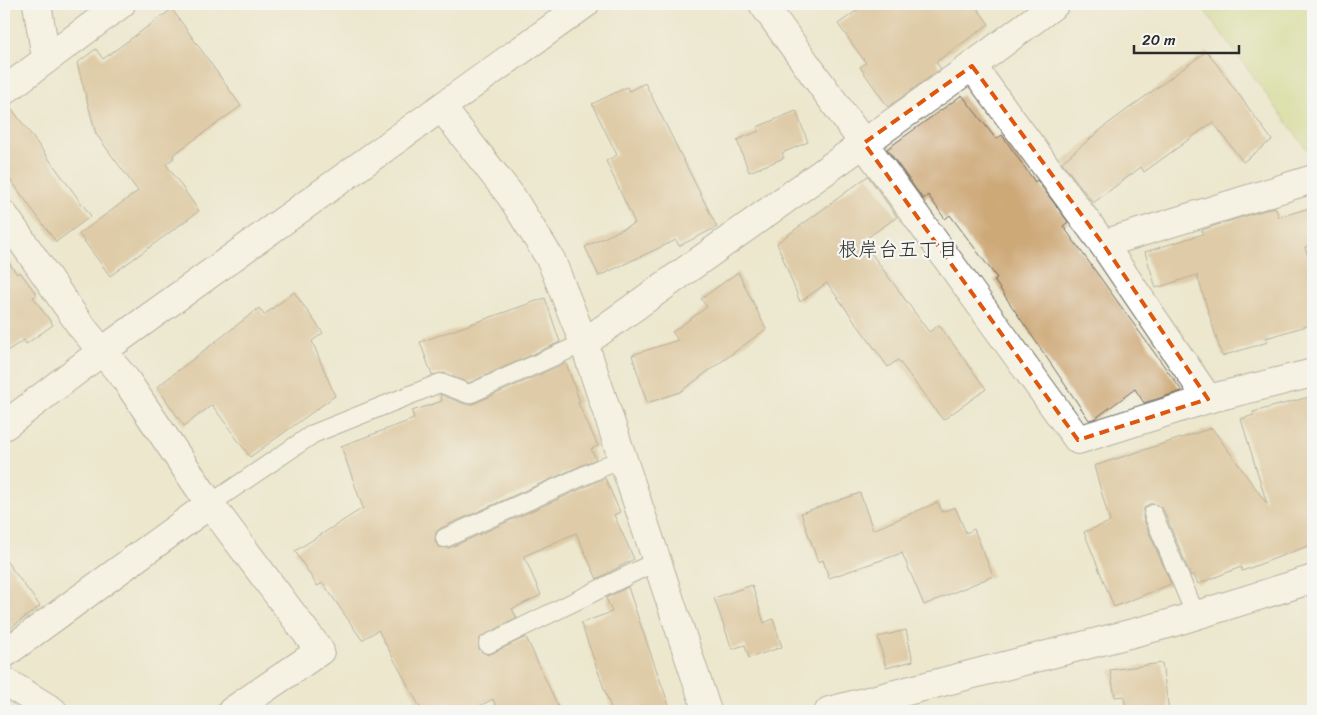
<svg xmlns="http://www.w3.org/2000/svg" width="1317" height="715" font-family="Sriracha,'Klee One',sans-serif">
  <style>
    .green { fill: #c2d679; stroke: #768052 }
    .building { fill: #cea978 }
    .lines { fill: none; stroke-linecap: round; stroke-linejoin: round }
    .service-casing { stroke: #6f6d64; stroke-width: 20 }
    .minor-casing { stroke: #6f6d64; stroke-width: 30 }
    .tertiary-casing { stroke: #6f6d64; stroke-width: 30 }
    .service { stroke: #fff; stroke-width: 18 }
    .minor { stroke: #fff; stroke-width: 28 }
    .tertiary { stroke: #fff; stroke-width: 28 }
    .marked { fill: none; stroke: #df570e; stroke-width: 4; stroke-dasharray: 10 6; stroke-linejoin: round }
    .labels { text-anchor: middle; dominant-baseline: central; stroke-width: 4.5; stroke-linejoin: round; paint-order: stroke }
    .neighbourhood-label { font-size: 20px; fill: #2b2b2b; stroke: #f6f6f2 }
  </style>
  <rect width="100%" height="100%" fill="#f6f6f2"/>
  <filter id="ink" filterUnits="userSpaceOnUse"><feTurbulence type="fractalNoise" baseFrequency=".02" numOctaves="2"/><feDisplacementMap in="SourceGraphic" scale="10" xChannelSelector="R" yChannelSelector="G"/><feConvolveMatrix kernelMatrix="1 2 1 2 8 2 1 2 1" color-interpolation-filters="sRGB"/></filter>
  <filter id="wash" filterUnits="userSpaceOnUse"><feTurbulence type="fractalNoise" baseFrequency=".0096" numOctaves="4" result="noise"/><feDisplacementMap in="SourceGraphic" scale="20" xChannelSelector="R" yChannelSelector="G"/><feGaussianBlur stdDeviation="1.12" result="paint"/><feColorMatrix in="noise" values="0 0 0 0 0 0 0 0 0 0 0 0 0 0 0 0 0 1.4 0 .05"/><feComposite in="paint" operator="in"/></filter>
  <g filter="url(#wash)">
    <rect width="100%" height="100%" fill="#ece7cd"/>
    <!-- green -->
    <polygon class="green" points="1200,4 1313,4 1313,155 1311,155"/>
    <g id="blocks">
      <!-- building -->
      <g class="building">
        <polygon points="866,4 974,4 989,24 936,62 941,69 888,107 860,67 866,63 838,24"/>
        <polygon points="172,9 241,106 173,155 174,158 166,164 199,211 110,276 79,234 138,191 96,134 77,63 96,49 103,59"/>
        <polygon points="1207,51 1272,140 1243,162 1213,122 1144,172 1141,167 1093,203 1062,162 1109,123"/>
        <polygon points="645,83 717,227 679,246 676,240 599,276 585,247 635,223 606,161 617,155 592,104 627,87 629,91"/>
        <polygon points="962,95 996,139 1002,135 1035,182 1037,180 1068,222 1063,226 1182,391 1144,403 1135,389 1096,418 1089,420 994,280 997,278 950,215 945,219 928,195 923,199 887,149"/>
        <polygon points="9,105 91,216 56,242 4,171 4,106"/>
        <polygon points="796,111 808,142 782,153 784,158 749,172 737,140 759,131 757,127"/>
        <polygon points="868,176 897,217 864,240 873,252 871,253 929,332 939,325 986,389 943,420 898,360 888,367 827,283 800,302 777,243"/>
        <polygon points="1275,207 1279,217 1313,207 1313,244 1305,247 1313,274 1313,324 1266,338 1268,342 1222,356 1197,275 1156,288 1145,252 1203,234 1202,230 1220,224"/>
        <polygon points="4,255 17,274 20,272 37,295 33,297 53,325 26,344 24,340 4,353"/>
        <polygon points="738,272 766,329 680,392 647,403 632,355 678,340 672,332 707,307 701,299"/>
        <polygon points="294,292 323,333 312,341 335,396 250,457 212,405 184,426 157,387 259,308 264,315"/>
        <polygon points="545,298 560,342 469,383 444,373 432,375 420,342"/>
        <polygon points="566,363 580,402 578,403 598,446 591,449 596,459 441,528 436,532 435,542 439,547 449,548 605,478 620,512 614,515 634,559 597,579 576,533 524,556 541,595 512,609 517,618 479,639 479,649 488,655 526,637 560,711 498,711 493,699 470,711 422,711 378,630 362,640 323,583 317,586 295,551 363,508 341,446 414,419 412,411 442,401 440,394 465,404 473,404"/>
        <polygon points="1313,396 1313,544 1242,571 1241,567 1198,584 1194,574 1191,576 1163,509 1155,504 1149,504 1144,508 1143,518 1171,584 1114,607 1084,532 1110,522 1094,466 1212,428 1267,504 1241,419 1254,415 1253,412"/>
        <polygon points="860,493 873,530 938,502 942,512 955,507 966,533 974,529 993,576 924,605 902,553 829,578 823,560 818,562 801,513"/>
        <polygon points="4,558 40,606 4,633"/>
        <polygon points="752,585 764,623 773,619 782,647 749,658 745,645 732,649 714,598"/>
        <polygon points="628,587 643,632 671,711 612,711 581,623 612,612 606,598"/>
        <polygon points="906,630 913,661 886,668 878,637"/>
        <polygon points="1162,663 1169,711 1126,711 1124,696 1115,697 1110,670"/>
      </g>
    </g>
  </g>
  <g filter="url(#ink)">
    <use href="#blocks" fill-opacity="0" stroke="#6f6d64" stroke-width="1"/>
    <g class="lines">
      <defs>
        <g id="service">
          <polyline points="210,504 313,434 440,383 469,394 584,343"/>
          <polyline points="1153,514 1196,616"/>
          <polyline points="445,538 623,458"/>
          <polyline points="488,644 657,561"/>
        </g>
        <g id="minor">
          <polyline points="37,4 46,58"/>
          <polyline points="763,4 1078,440 1208,399 1313,373"/>
          <polyline points="972,66 1103,244"/>
          <polyline points="4,91 121,4"/>
          <polyline points="442,108 511,196 551,260 584,343 707,711"/>
          <polyline points="4,215 81,326 126,380 210,504 320,651 232,711"/>
          <polyline points="584,343 972,66 1055,4"/>
          <polyline points="1208,399 1103,244 1313,179"/>
          <polyline points="4,654 210,504"/>
          <polyline points="4,681 53,711"/>
        </g>
        <g id="tertiary">
          <polyline points="4,426 101,352 585,4"/>
          <polyline points="829,711 1168,624 1313,579"/>
        </g>
      </defs>
      <!-- service casing -->
      <use href="#service" class="service-casing"/>
      <!-- minor casing -->
      <use href="#minor" class="minor-casing"/>
      <!-- tertiary casing -->
      <use href="#tertiary" class="tertiary-casing"/>
      <!-- service -->
      <use href="#service" class="service"/>
      <!-- minor -->
      <use href="#minor" class="minor"/>
      <!-- tertiary -->
      <use href="#tertiary" class="tertiary"/>
    </g>
  </g>
  <!-- marked area -->
  <path d="M0 0H1317V715H0ZM 972,66 L 1103,244 L 1208,399 L 1078,440 L 864,143 Z" fill="#ece7cd" fill-opacity=".55" fill-rule="evenodd"/>
  <path class="marked" d="M 972,66 L 1103,244 L 1208,399 L 1078,440 L 864,143 Z"/>
  <g class="labels">
    <!-- neighbourhood labels -->
    <g class="neighbourhood-label">
      <text x="898" y="249">根岸台五丁目</text>
    </g>
  </g>
  <!-- margin -->
  <rect width="1317" height="715" fill="none" stroke="#f6f6f2" stroke-width="20"/>
  <!-- scale -->
  <path d="M1134 45v8h105v-8" fill="none" stroke="#2b2b2b" stroke-width="2.5"/>
  <text x="1142" y="45" font-size="15" fill="#2b2b2b" stroke="#f6f6f2" stroke-width="4" paint-order="stroke">20 m</text>
</svg>
